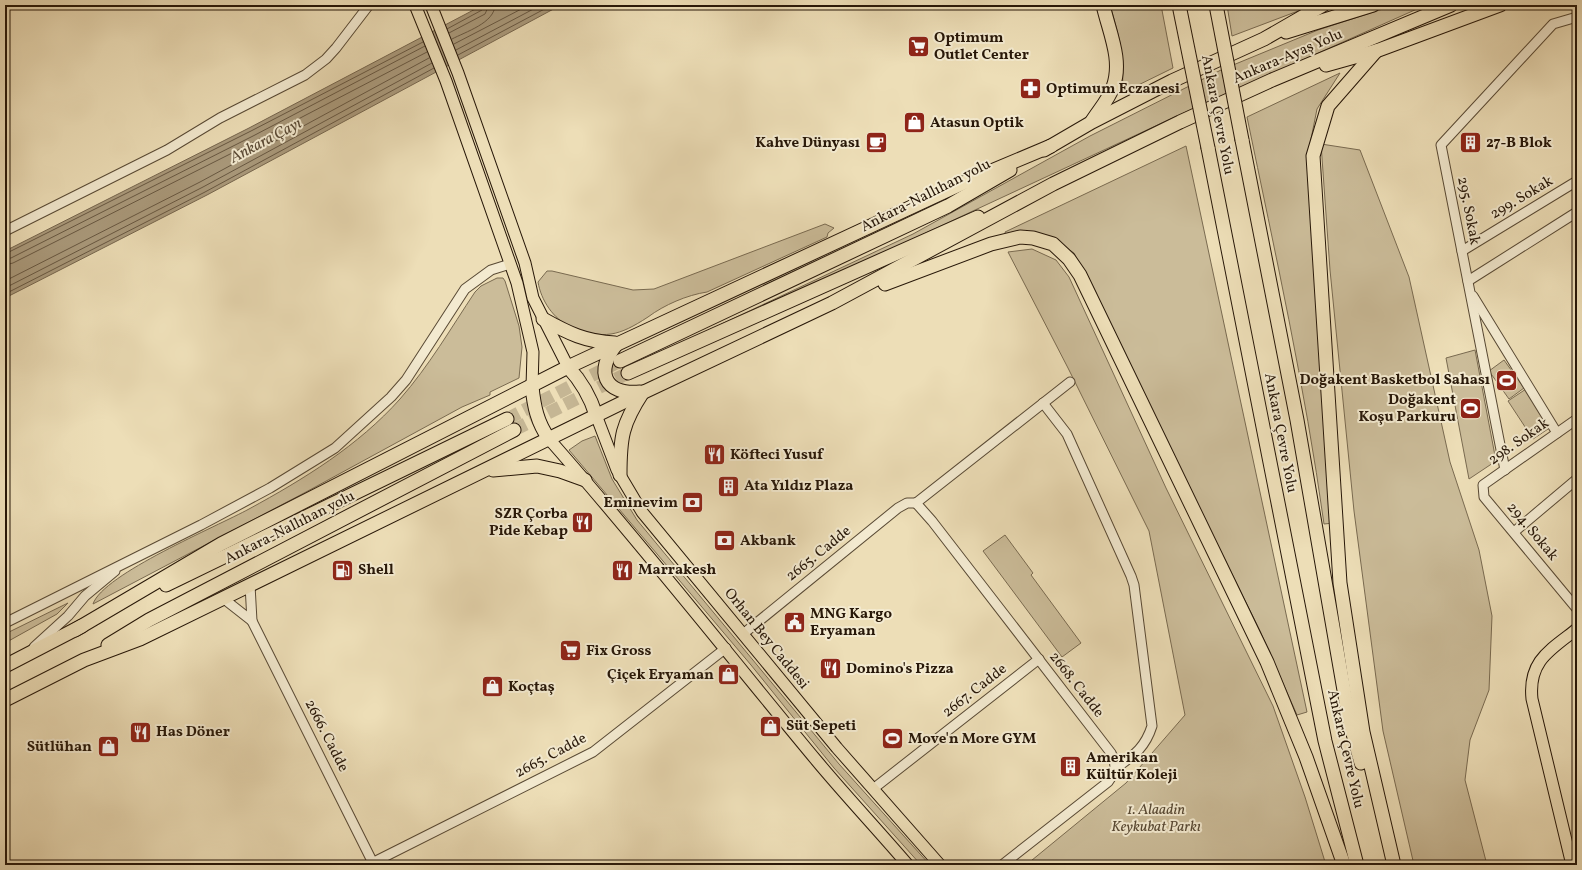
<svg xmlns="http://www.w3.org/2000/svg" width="1582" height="870" font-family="Vollkorn,serif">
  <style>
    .green { fill: #cbbc99; stroke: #796a50 }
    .water { fill: #aa9a7c; stroke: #76664e }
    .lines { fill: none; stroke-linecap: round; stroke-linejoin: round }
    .shore { stroke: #685842; stroke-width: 1 }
    .highway-tunnel { stroke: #c5b694; stroke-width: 13; stroke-dasharray: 13 6; stroke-linecap: butt }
    .minor-casing { stroke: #584934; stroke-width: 11 }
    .major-casing { stroke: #271708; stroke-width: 13 }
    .highway-casing { stroke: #271708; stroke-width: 15 }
    .minor { stroke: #f3ead0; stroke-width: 9 }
    .major { stroke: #eddeb7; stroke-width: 11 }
    .highway { stroke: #eddeb7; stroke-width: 13 }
    .highway-bridge-casing { stroke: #271708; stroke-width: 15; stroke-linecap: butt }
    .highway-bridge { stroke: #eddeb7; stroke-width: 13 }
    .labels { text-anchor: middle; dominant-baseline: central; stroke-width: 4; stroke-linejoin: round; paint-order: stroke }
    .poi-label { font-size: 15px; font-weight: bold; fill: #271708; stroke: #f3ead0; text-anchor: start }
    .street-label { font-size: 15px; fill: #271708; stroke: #f3ead0 }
    .park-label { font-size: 15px; font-style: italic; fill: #584934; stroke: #f3ead0 }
    .water-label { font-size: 16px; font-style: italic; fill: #5b4b36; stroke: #f3ead0 }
  </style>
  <rect width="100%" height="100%" fill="#eddeb7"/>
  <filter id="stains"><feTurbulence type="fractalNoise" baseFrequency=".005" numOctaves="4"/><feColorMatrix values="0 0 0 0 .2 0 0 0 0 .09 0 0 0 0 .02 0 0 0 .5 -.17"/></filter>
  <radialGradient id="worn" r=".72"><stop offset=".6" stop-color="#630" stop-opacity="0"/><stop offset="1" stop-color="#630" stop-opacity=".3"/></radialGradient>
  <!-- green -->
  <g class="green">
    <path d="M 1110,5 L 1161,5 L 1173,68 L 1122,93 C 1125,57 1120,39 1110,5 Z"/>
    <polygon points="1227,5 1314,5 1232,36"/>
    <polygon points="1395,5 1426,5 1177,116 627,372 626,369 913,234 1090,136 1221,70 1318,30"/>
    <path d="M 1340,73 L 1317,109 L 1310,144 L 1334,523 L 1324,524 C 1305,387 1275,252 1247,117 Z"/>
    <polygon points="1321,144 1360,150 1409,277 1450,462 1479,550 1492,616 1489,690 1470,740 1465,780 1487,865 1414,865 1383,731 1354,511 1330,270"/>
    <polygon points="1186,146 1307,712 1297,715 1260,631 1074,253 1058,242 1006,235 1005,232"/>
    <path d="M 825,224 L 834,228 L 828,233 L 827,237 L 707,292 C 687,295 664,305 648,317 C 619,336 604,340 571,327 C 553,319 541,300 538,282 L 547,271 L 552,271 L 633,290 L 654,289 Z"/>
    <polygon points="1032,249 1056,260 1069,277 1166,488 1273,706 1305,797 1326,865 1026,865 1126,783 1185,715 1149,531 1068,368 1008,252"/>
    <path d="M 497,278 L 503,278 L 505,281 L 519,326 L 522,347 L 519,378 L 490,392 L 490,395 L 462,407 L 306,492 L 93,604 C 103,574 218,526 249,509 C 304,479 358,446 400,399 C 429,366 451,328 475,292 L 481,286 Z"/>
    <polygon points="1475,350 1496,461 1469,479 1446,358"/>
    <polygon points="1504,360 1524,388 1509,399 1489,371"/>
    <polygon points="1526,389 1551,427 1533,439 1508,401"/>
    <polygon points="595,436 612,479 637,520 839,764 930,865 921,865 834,768 751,665 569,450 582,441"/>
    <polygon points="1005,535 1033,573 1031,575 1081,643 1062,657 983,551"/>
    <polygon points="68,603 57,614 5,643 5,634"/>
  </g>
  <!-- water -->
  <polygon class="water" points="483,5 561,5 207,195 5,298 5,251 249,128"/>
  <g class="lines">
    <!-- shore -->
    <g class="shore">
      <polyline points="447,29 482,10 484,5"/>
      <polyline points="449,33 485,14 489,5"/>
      <path d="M 452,39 C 465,32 495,23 495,5"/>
      <polyline points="454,44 529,5"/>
      <polyline points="456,50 541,5"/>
      <polyline points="458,55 552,5"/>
      <polyline points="5,254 251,131 423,42"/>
      <polyline points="5,259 11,258 253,136 425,46"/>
      <polyline points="5,265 13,263 256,141 427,52"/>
      <polyline points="5,281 200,182 429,58"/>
      <polyline points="5,288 203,187 432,63"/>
      <polyline points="5,294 205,192 434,68"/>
    </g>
    <!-- highway-tunnel -->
    <g class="highway-tunnel">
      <polyline points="507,419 620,361"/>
      <polyline points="514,430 628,373"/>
    </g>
    <defs>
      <g id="minor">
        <polyline points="5,231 167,150 220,118 305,75 326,59 336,48 369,5"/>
        <polyline points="1462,251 1577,181"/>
        <polyline points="1468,281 1577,212"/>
        <polyline points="1473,296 1557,433"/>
        <path d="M 1043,403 L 1067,434 L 1131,576 L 1134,585 L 1152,726 C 1145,748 1134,755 1116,768"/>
        <polyline points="1577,419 1483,485 1484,497 1577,609"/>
        <polyline points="1505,470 1441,145 1553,24 1577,17"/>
        <path d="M 916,503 L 932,521 L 1111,753 C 1117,765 1116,771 1108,782 L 1002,865"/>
        <polyline points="916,503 1070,382"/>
        <polyline points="1514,532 1577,479"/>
        <polyline points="224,599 252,621 250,585"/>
        <polyline points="252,621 374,865"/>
        <polyline points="5,623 201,525 270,488 335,448 391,397 406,380 465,289 491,270 510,264"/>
        <polyline points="743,634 898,508 907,503 916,503"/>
        <polyline points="34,647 68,616 85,596 115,571"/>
        <polyline points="873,789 1039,659"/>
        <polyline points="374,862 593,752 726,648"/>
      </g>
      <g id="major">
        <polyline points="415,5 446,81 517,283 533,352 532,387"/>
        <polyline points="431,5 458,73 525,263 533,298 568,367"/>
        <polyline points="596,415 617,470 642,512 837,748 940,865"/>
        <path d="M 549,439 C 641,543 727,653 816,760 C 846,796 878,830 908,865"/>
        <path d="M 1572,865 L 1532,699 C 1528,661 1550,650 1577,629"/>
      </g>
      <g id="highway">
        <polyline points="1286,32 1373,5"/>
        <polyline points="1376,51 1328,106 1313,156 1340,583 1363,732 1394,865"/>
        <polyline points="1326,65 1376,51 1500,5"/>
        <path d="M 1092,121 C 1099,110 1109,99 1113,87 C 1123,60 1109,32 1103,5"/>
        <polyline points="1242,140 1297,420 1349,719 1361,763"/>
        <polyline points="1208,148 1325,741 1357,865"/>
        <polyline points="1044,150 1092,122 1172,81 1264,39 1323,5"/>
        <polyline points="885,284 991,244 1020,237 1033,238 1053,244 1069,259 1080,275 1267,662 1306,757 1344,865"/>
        <path d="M 543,319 C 568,333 586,342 615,343"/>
        <path d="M 616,345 C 595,371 604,395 640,392"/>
        <polyline points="620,361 948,206 1010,170"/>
        <path d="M 568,367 C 582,382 590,396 596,415"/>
        <polyline points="628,373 978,217"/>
        <path d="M 532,387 C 534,406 537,422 549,439"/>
        <polyline points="493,470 537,466 560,471 585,480"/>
        <path d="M 620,475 C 620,437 622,424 643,392"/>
        <polyline points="166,585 507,419"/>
        <polyline points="75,630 221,544 568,367 963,183 1051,146"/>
        <polyline points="108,645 149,620 514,430"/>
        <polyline points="5,666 82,626"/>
        <polyline points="5,700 84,660 140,639 644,392 832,303 1053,184 1180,122 1272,80 1451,5"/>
      </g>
    </defs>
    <!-- minor casing -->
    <use href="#minor" class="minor-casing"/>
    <!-- major casing -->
    <use href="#major" class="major-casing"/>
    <!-- highway casing -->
    <use href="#highway" class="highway-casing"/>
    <!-- minor -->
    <use href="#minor" class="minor"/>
    <!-- major -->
    <use href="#major" class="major"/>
    <!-- highway -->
    <use href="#highway" class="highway"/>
    <defs>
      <g id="highway-bridge">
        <polyline points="1179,5 1208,148"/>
        <polyline points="1216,5 1242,140"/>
      </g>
    </defs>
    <!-- highway-bridge casing -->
    <use href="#highway-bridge" class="highway-bridge-casing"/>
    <!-- highway-bridge -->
    <use href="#highway-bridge" class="highway-bridge"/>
  </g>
  <!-- icons -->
  <defs>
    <symbol id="supermarket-square" viewBox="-11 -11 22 22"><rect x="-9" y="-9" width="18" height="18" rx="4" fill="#8f2418" stroke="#f3ead0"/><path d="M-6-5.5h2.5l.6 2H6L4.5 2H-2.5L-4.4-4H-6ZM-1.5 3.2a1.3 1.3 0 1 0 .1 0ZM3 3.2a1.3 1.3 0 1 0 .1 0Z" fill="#fff"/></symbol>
    <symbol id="pharmacy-square" viewBox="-11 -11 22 22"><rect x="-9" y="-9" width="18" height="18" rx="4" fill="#8f2418" stroke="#f3ead0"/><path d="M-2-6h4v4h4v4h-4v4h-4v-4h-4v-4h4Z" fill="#fff"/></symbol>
    <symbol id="shop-square" viewBox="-11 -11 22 22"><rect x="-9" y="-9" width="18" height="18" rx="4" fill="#8f2418" stroke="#f3ead0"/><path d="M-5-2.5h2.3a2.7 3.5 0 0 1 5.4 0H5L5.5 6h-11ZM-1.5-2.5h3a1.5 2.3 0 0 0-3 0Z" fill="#fff"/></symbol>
    <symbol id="cafe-square" viewBox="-11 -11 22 22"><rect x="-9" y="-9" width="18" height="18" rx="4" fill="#8f2418" stroke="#f3ead0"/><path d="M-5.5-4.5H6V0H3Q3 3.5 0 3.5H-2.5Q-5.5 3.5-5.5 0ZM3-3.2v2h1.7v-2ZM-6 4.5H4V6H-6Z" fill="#fff"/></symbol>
    <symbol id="building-square" viewBox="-11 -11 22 22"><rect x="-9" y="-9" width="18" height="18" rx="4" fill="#8f2418" stroke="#f3ead0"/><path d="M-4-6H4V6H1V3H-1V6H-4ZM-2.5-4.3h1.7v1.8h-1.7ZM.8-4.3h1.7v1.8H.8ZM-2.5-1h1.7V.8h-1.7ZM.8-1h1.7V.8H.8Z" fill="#fff"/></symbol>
    <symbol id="stadium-square" viewBox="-11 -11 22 22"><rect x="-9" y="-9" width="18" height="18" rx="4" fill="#8f2418" stroke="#f3ead0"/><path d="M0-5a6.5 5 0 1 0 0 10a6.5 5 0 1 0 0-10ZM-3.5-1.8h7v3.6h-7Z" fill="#fff"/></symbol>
    <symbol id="restaurant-square" viewBox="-11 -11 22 22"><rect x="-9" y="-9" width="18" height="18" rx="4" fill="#8f2418" stroke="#f3ead0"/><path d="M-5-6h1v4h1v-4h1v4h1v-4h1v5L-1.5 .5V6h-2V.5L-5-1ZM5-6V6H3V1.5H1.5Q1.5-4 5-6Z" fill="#fff"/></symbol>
    <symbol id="bank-square" viewBox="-11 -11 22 22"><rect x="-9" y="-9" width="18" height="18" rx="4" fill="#8f2418" stroke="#f3ead0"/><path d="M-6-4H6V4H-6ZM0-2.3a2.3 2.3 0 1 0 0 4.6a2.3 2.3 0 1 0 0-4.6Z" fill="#fff"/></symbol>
    <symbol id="fuel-square" viewBox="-11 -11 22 22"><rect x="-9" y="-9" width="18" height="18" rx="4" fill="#8f2418" stroke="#f3ead0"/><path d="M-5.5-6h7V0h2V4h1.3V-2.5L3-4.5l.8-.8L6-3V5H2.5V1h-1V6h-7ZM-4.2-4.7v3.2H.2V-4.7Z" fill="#fff"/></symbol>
    <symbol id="civic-square" viewBox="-11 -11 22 22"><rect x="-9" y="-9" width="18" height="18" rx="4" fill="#8f2418" stroke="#f3ead0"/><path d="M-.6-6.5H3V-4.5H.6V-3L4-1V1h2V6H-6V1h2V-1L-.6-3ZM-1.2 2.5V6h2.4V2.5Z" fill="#fff"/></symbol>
  </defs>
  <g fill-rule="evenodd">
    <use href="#supermarket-square" x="906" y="34" width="25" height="25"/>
    <use href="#pharmacy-square" x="1018" y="76" width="25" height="25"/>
    <use href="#shop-square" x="902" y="110" width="25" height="25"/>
    <use href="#cafe-square" x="864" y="130" width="25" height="25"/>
    <use href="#building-square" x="1458" y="130" width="25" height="25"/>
    <use href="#stadium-square" x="1494" y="368" width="25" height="25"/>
    <use href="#stadium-square" x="1458" y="396" width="25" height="25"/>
    <use href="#restaurant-square" x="702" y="442" width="25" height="25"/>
    <use href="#building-square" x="716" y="474" width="25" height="25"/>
    <use href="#bank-square" x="680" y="490" width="25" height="25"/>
    <use href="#restaurant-square" x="570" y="510" width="25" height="25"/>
    <use href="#bank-square" x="712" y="528" width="25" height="25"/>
    <use href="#fuel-square" x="330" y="558" width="25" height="25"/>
    <use href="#restaurant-square" x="610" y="558" width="25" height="25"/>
    <use href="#civic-square" x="782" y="610" width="25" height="25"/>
    <use href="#supermarket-square" x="558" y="638" width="25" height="25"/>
    <use href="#restaurant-square" x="818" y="656" width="25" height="25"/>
    <use href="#shop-square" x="716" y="662" width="25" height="25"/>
    <use href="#shop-square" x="480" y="674" width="25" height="25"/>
    <use href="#shop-square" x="758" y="714" width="25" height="25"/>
    <use href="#restaurant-square" x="128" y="720" width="25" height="25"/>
    <use href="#stadium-square" x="880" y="726" width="25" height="25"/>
    <use href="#shop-square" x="96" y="734" width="25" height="25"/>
    <use href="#building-square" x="1058" y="754" width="25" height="25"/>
  </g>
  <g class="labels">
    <!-- poi labels -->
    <g class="poi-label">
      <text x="934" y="38">Optimum<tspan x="934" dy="17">Outlet Center</tspan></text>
      <text x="1046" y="89">Optimum Eczanesi</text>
      <text x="930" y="123">Atasun Optik</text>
      <text x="860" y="143" text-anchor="end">Kahve Dünyası</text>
      <text x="1486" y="143">27-B Blok</text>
      <text x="1490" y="380" text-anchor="end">Doğakent Basketbol Sahası</text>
      <text x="1456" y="400" text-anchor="end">Doğakent<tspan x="1456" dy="17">Koşu Parkuru</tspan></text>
      <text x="730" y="455">Köfteci Yusuf</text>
      <text x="744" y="486">Ata Yıldız Plaza</text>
      <text x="678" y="503" text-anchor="end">Eminevim</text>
      <text x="568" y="514" text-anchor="end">SZR Çorba<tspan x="568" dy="17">Pide Kebap</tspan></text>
      <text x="740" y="541">Akbank</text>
      <text x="358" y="570">Shell</text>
      <text x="638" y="570">Marrakesh</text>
      <text x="810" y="614">MNG Kargo<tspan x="810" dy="17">Eryaman</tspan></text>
      <text x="586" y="651">Fix Gross</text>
      <text x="846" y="669">Domino's Pizza</text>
      <text x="714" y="675" text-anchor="end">Çiçek Eryaman</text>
      <text x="508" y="687">Koçtaş</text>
      <text x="786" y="726">Süt Sepeti</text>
      <text x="156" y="732">Has Döner</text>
      <text x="908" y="739">Move'n More GYM</text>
      <text x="92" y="747" text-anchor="end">Sütlühan</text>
      <text x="1086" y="758">Amerikan<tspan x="1086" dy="17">Kültür Koleji</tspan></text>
    </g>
    <!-- street labels -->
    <g class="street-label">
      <text transform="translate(1288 57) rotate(-23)">Ankara-Ayaş Yolu</text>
      <text transform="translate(1217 115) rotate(79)">Ankara Çevre Yolu</text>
      <text transform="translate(926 196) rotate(-27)">Ankara-Nallıhan yolu</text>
      <text transform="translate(1522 198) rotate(-31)">299. Sokak</text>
      <text transform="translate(1468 211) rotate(79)">295. Sokak</text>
      <text transform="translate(1280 433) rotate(79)">Ankara Çevre Yolu</text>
      <text transform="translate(1519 442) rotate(-35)">298. Sokak</text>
      <text transform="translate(290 528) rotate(-27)">Ankara-Nallıhan yolu</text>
      <text transform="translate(1532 532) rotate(50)">294. Sokak</text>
      <text transform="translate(819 554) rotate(-39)">2665. Cadde</text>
      <text transform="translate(766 639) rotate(51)">Orhan Bey Caddesi</text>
      <text transform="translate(1076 685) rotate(52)">2668. Cadde</text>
      <text transform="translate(975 691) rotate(-38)">2667. Cadde</text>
      <text transform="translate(326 736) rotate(63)">2666. Cadde</text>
      <text transform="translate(1345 749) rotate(77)">Ankara Çevre Yolu</text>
      <text transform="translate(551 756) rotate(-28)">2665. Cadde</text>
    </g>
    <!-- park labels -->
    <g class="park-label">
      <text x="1156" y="810">1. Alaadin<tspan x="1156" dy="17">Keykubat Parkı</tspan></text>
    </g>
    <!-- water labels -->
    <g class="water-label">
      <text transform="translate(266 141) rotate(-28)">Ankara Çayı</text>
    </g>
  </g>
  <!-- margin -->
  <rect width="1582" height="870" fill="none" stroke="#eddeb7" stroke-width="20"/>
  <rect x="6" y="6" width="1570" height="858" fill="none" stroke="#271708" stroke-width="2"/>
  <rect x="10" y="10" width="1562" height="850" fill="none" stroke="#271708"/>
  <rect width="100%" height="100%" filter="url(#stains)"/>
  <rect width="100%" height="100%" fill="url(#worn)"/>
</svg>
